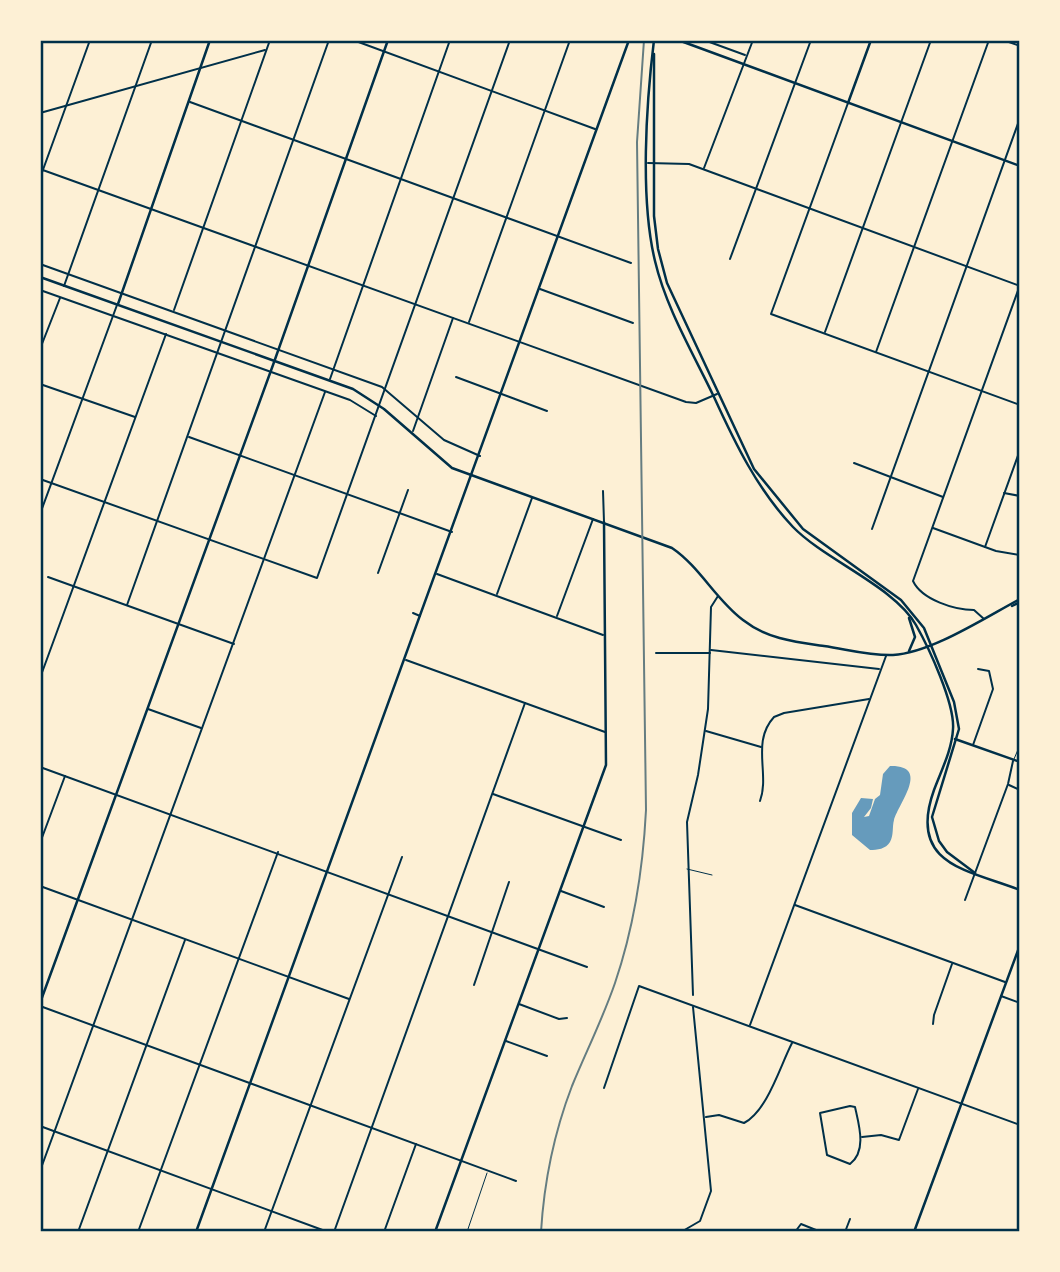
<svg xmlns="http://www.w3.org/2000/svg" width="1060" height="1272" font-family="'Roboto Condensed',sans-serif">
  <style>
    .water { fill: #669bbc }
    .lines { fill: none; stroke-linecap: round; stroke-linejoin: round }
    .service { stroke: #003049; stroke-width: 1 }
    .minor { stroke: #003049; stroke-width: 2 }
    .tertiary { stroke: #003049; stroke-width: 2.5 }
    .secondary { stroke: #003049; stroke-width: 2.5 }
    .rail { stroke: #657d81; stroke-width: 2 }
    .neatline { fill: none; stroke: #003049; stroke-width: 2.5 }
  </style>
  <rect width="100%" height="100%" fill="#fdf0d5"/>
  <!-- water -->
  <path class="water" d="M 890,766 C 931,765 899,803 894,820 C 892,827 894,835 890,842 C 886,849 877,850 870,850 L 852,835 L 852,813 L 861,798 L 873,799 L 871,808 L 864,817 L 869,816 L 875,799 L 880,795 L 883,774 Z"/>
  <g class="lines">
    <!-- service -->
    <g class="service">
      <polyline points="1014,759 1020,745"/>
      <polyline points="687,869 712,875"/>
      <polyline points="467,1232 487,1173"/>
    </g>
    <!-- minor -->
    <g class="minor">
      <polyline points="353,40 595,129"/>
      <polyline points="704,40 745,55"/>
      <polyline points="1003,40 1020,46"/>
      <polyline points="190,102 631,263"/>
      <polyline points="848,103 771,314 1020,405"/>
      <polyline points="40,113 265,50"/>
      <polyline points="648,163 689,164 1020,286"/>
      <polyline points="704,168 753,40"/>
      <polyline points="40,169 686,402 696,403 717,394"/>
      <polyline points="40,178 90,40"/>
      <polyline points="730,259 811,40"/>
      <polyline points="40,264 382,387 444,440 480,456"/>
      <polyline points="64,286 152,40"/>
      <polyline points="540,289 633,323"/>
      <polyline points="40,290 350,400 376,416"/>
      <polyline points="174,310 270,40"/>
      <polyline points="469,322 570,40"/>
      <polyline points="825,332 931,40"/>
      <polyline points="40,349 60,298"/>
      <polyline points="876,352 989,40"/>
      <polyline points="456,377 547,411"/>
      <polyline points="330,379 450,40"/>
      <polyline points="40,384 135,417"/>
      <polyline points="413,431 453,318"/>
      <polyline points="189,437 452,532"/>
      <polyline points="854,463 943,497"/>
      <polyline points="40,479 317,578 510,40"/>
      <polyline points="603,491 604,522"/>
      <polyline points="1004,493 1020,496"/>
      <polyline points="40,514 117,305"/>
      <polyline points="933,528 996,551 1020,555"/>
      <polyline points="872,529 1020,118"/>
      <polyline points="985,547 1020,450"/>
      <polyline points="378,573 408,490"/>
      <polyline points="437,574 603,635"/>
      <polyline points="48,577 234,644"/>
      <polyline points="497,594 532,498"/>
      <polyline points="127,605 329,40"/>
      <polyline points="413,613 420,616"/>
      <polyline points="557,616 593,519"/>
      <path d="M 984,619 L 974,610 C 955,610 922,600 913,581 L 1020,285"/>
      <polyline points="711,650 879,669"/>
      <polyline points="656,653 710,653"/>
      <polyline points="406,660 605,732"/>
      <polyline points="40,678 166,334"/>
      <polyline points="148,709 201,728"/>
      <polyline points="706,731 761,747"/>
      <polyline points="973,745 993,689 989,671 978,669"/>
      <polyline points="40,767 587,967"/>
      <polyline points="1009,785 1020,790"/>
      <polyline points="493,794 621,840"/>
      <path d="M 760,801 C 770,774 751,742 774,717 L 784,713 L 869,699"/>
      <polyline points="40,843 65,776"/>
      <polyline points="40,886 349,999"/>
      <polyline points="561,891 604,907"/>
      <polyline points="965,900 1008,784 1013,761"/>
      <polyline points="795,905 1005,982"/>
      <polyline points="474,985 509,882"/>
      <polyline points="693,995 687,822 698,775 708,709 711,607 718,596"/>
      <polyline points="1001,996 1020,1003"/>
      <polyline points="519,1004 559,1019 567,1018"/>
      <polyline points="40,1006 516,1181"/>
      <polyline points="933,1024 934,1015 952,964"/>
      <polyline points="750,1025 886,656"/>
      <polyline points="506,1041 547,1056"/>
      <polyline points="604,1088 639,986 1020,1125"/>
      <path d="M 850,1106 L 855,1107 C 859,1125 867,1151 850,1164 L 827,1155 L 820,1113 Z"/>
      <path d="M 706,1117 L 719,1115 L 744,1123 C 768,1110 780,1066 792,1043"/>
      <polyline points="40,1126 328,1232"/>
      <polyline points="862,1137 881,1135 899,1140 918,1089"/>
      <polyline points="40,1171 325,392"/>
      <polyline points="78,1232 185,940"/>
      <polyline points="138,1232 278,852"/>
      <polyline points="264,1232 402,857"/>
      <polyline points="334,1232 525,703"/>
      <polyline points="384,1232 416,1144"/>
      <polyline points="681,1232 700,1221 711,1191 693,1007"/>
      <polyline points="795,1232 801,1224 821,1232"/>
      <polyline points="845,1232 850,1219"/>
    </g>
    <!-- tertiary -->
    <g class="tertiary">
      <polyline points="678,40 1020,166"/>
      <polyline points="848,103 871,40"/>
      <path d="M 40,277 L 353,389 L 384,409 L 452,468 L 672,548 C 700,567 716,600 743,620 C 767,639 795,642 824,646 C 846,649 870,656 893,655 C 931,653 986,617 1020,599"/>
      <polyline points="118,304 210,40"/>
      <polyline points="1012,606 1020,602"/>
      <polyline points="955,739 1020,762"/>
      <polyline points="196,1232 629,40"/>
      <polyline points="435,1232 606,765 604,522"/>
    </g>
    <!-- secondary -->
    <g class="secondary">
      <path d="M 654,40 C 646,105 640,199 655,261 C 666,308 693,353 714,397 C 735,443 757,489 793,527 C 825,560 895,587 916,625 C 929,648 955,704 953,729 C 952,750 941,771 934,790 C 907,865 968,870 1020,890"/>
      <polyline points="654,54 654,216 658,249 667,283 754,469 803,529 901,600 924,628 954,702 959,729 932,817 939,841 947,852 975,873"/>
      <polyline points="909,618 915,637 909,651"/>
      <polyline points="40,1003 273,365 388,40"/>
      <polyline points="914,1232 1020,945"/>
    </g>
    <!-- rail -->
    <path class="rail" d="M 541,1232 C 544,1182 554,1133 572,1086 C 586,1052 603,1018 615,983 C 634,927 643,869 646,810 L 637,142 L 644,40"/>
  </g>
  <!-- border -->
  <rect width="1060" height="1272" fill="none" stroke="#fdf0d5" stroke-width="84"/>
  <rect x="42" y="42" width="976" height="1188" class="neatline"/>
</svg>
